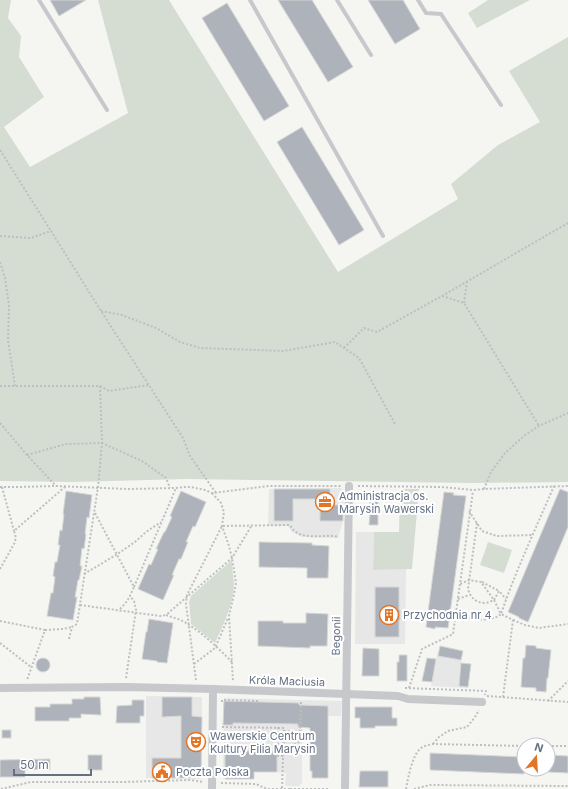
<svg xmlns="http://www.w3.org/2000/svg" width="568" height="789" font-family="Inter,sans-serif">
  <style>
    .built { fill: #e6e7e6 }
    .green { fill: #d5ddd3 }
    .building { fill: #aeb3bb; stroke: #d7d7d5 }
    .lines { fill: none; stroke-linecap: round; stroke-linejoin: round }
    .path { stroke: #bdbec1; stroke-width: 2; stroke-dasharray: 2 2; stroke-linecap: butt }
    .service { stroke: #c6c8cc; stroke-width: 4 }
    .minor { stroke: #c6c8cc; stroke-width: 8 }
    .labels { text-anchor: middle; dominant-baseline: central; stroke-width: 4; stroke-linejoin: round; paint-order: stroke }
    .poi-label { font-size: 11px; fill: #657084; stroke: #fff; text-anchor: start }
    .street-label { font-size: 11px; fill: #657084; stroke: #fff }
  </style>
  <rect width="100%" height="100%" fill="#f5f6f2"/>
  <!-- built -->
  <g class="built">
    <polygon points="341,488 344,491 343,521 338,538 302,537 292,532 288,526 268,526 269,489"/>
    <polygon points="356,532 374,532 373,570 406,569 405,644 355,644"/>
    <polygon points="440,646 463,651 461,663 471,664 468,688 431,686 432,682 422,681 427,658 436,659"/>
    <polygon points="146,696 202,697 201,778 146,778"/>
    <polygon points="224,698 342,701 341,716 310,716 302,728 302,784 300,784 300,786 286,786 285,785 286,773 277,772 254,772 254,779 223,779"/>
  </g>
  <!-- green -->
  <g class="green">
    <polygon points="0,0 11,0 8,18 21,36 19,57 44,97 4,127 30,167 128,113 98,0 169,0 338,272 458,199 451,184 498,145 540,122 509,71 568,37 568,482 474,483 186,479 73,482 0,481"/>
    <polygon points="488,0 530,0 477,28 468,13"/>
    <polygon points="400,489 419,489 412,569 373,570 374,532 399,532"/>
    <polygon points="488,542 512,550 504,573 480,565"/>
    <path d="M 232,560 C 232,568 233,575 234,583 C 234,604 223,625 215,643 L 191,624 L 189,602 L 191,596 Z"/>
  </g>
  <!-- building -->
  <g class="building">
    <polygon points="50,0 86,0 59,16"/>
    <polygon points="278,0 312,0 353,67 328,82"/>
    <polygon points="368,0 403,0 420,29 395,44"/>
    <polygon points="227,3 289,106 264,121 202,18"/>
    <polygon points="302,127 364,230 339,245 277,142"/>
    <polygon points="274,489 330,489 330,505 343,505 343,521 320,521 320,499 293,499 293,521 274,521"/>
    <polygon points="560,489 568,492 568,527 528,622 519,618 519,617 508,612"/>
    <polygon points="66,491 92,495 89,518 87,517 85,534 86,534 84,549 82,548 80,566 82,566 79,580 78,580 75,597 77,597 73,620 47,616 51,593 53,593 55,577 53,576 55,562 57,562 60,545 58,545 60,530 62,531 64,514 63,514"/>
    <polygon points="181,491 206,502 195,527 193,526 186,542 188,542 181,559 179,559 172,575 174,575 163,600 138,589 149,564 151,565 158,549 156,549 164,532 165,532 172,517 170,516"/>
    <polygon points="444,492 454,493 453,495 466,496 448,628 435,627 435,629 426,627"/>
    <polygon points="370,501 378,501 378,525 369,525 370,513 367,510 370,507"/>
    <polygon points="259,542 312,543 312,545 329,546 328,578 307,578 307,568 259,567"/>
    <polygon points="375,587 399,587 399,610 400,610 400,620 399,620 399,637 375,637"/>
    <polygon points="306,613 328,614 327,646 310,646 310,648 258,646 258,621 283,621 283,623 306,623"/>
    <polygon points="149,619 173,623 167,663 157,662 157,661 142,659 146,632 147,632"/>
    <polygon points="526,645 536,646 536,648 551,650 548,678 547,678 546,692 536,691 536,688 521,687 523,658 525,658"/>
    <polygon points="440,646 463,651 461,660 438,656"/>
    <polygon points="363,648 379,649 379,676 362,676"/>
    <polygon points="399,655 407,655 407,681 397,681 397,662 399,662"/>
    <circle cx="43" cy="665" r="7"/>
    <polygon points="427,658 436,659 432,682 422,681"/>
    <polygon points="461,663 471,664 468,687 459,686"/>
    <polygon points="84,697 100,697 101,715 81,714 81,718 69,718 69,721 35,721 35,707 50,707 50,704 72,704 72,699 84,699"/>
    <polygon points="162,697 192,697 192,716 202,717 201,778 152,778 152,758 181,758 181,716 162,717"/>
    <polygon points="132,700 144,700 144,716 140,716 140,723 116,723 117,706 132,705"/>
    <polygon points="224,701 299,703 299,705 328,706 328,778 312,778 312,771 310,771 310,728 298,727 298,724 233,723 233,725 223,725"/>
    <polygon points="355,707 392,707 392,718 397,718 397,726 375,726 375,728 360,728 360,718 355,718"/>
    <rect x="2" y="730" width="9" height="8"/>
    <polygon points="225,751 277,751 277,772 254,772 254,779 225,779"/>
    <polygon points="430,753 524,757 524,774 430,770"/>
    <rect x="88" y="755" width="14" height="15"/>
    <polygon points="548,755 568,756 568,773 548,772"/>
    <polygon points="50,759 50,770 25,769 25,777 0,777 0,760"/>
    <polygon points="360,771 388,771 388,787 359,787"/>
  </g>
  <g class="lines">
    <!-- path -->
    <g class="path">
      <polyline points="0,150 51,231"/>
      <polyline points="0,236 31,238 51,231 101,311 183,438 190,456 216,493"/>
      <polyline points="0,262 5,278 9,305 8,340 15,386"/>
      <polyline points="442,296 464,303 539,426"/>
      <polyline points="464,303 467,281"/>
      <polyline points="101,311 122,315 156,328 180,342 200,348 283,351 335,342 359,358 395,424"/>
      <polyline points="344,348 364,328 377,332 442,296 568,223"/>
      <polyline points="0,386 100,386 109,391 149,385"/>
      <polyline points="0,423 27,455 56,486"/>
      <polyline points="27,455 66,444 102,443 142,461 166,478 170,488"/>
      <polyline points="358,486 442,487 473,490 484,489 568,486"/>
      <polyline points="0,487 18,487 56,486 128,489 176,488 185,487 191,487 205,490 212,493 268,486 341,486"/>
      <polyline points="2,487 14,531"/>
      <polyline points="484,489 491,472 505,453 525,435 539,426 568,413"/>
      <polyline points="212,493 221,503 224,512 222,526 229,546 232,558 236,583 234,594 229,616 233,681"/>
      <polyline points="469,511 482,531 497,536 533,535"/>
      <path d="M 95,513 L 134,587 C 130,596 127,604 118,610"/>
      <path d="M 477,523 L 468,589 C 470,597 476,603 485,603 C 488,603 491,601 494,600 L 499,591 L 506,599"/>
      <polyline points="0,569 14,544 16,538 14,531 66,486"/>
      <polyline points="84,574 116,555 135,542 146,532 161,522"/>
      <polyline points="482,582 499,591"/>
      <polyline points="134,587 176,488"/>
      <polyline points="458,599 469,595"/>
      <polyline points="80,605 160,616 166,615"/>
      <path d="M 456,616 C 470,618 489,624 501,614 L 494,600 L 481,582 L 469,580 L 460,584"/>
      <polyline points="513,620 525,625 539,628 568,624"/>
      <polyline points="0,621 45,630 27,680"/>
      <polyline points="45,630 63,629 72,627"/>
      <polyline points="69,639 72,627 77,624 98,487 102,443 100,386"/>
      <polyline points="0,643 31,667"/>
      <path d="M 232,662 C 219,649 205,635 189,625 C 183,620 174,618 166,615 L 232,558 L 252,525"/>
      <polyline points="194,664 215,648 228,618"/>
      <polyline points="126,678 136,610 134,601 130,596"/>
      <path d="M 196,680 L 186,604 L 187,595 L 222,526 L 290,525 C 299,543 324,533 339,537"/>
      <polyline points="405,688 486,691 485,695"/>
      <polyline points="409,688 422,649 453,634 473,491"/>
      <polyline points="487,696 568,702"/>
      <path d="M 503,697 L 513,620 L 501,614 C 516,570 536,528 554,486"/>
      <polyline points="548,701 568,681"/>
      <polyline points="222,702 222,700 258,701"/>
      <polyline points="222,727 284,728 282,789"/>
      <polyline points="278,727 278,756 283,756"/>
      <polyline points="284,731 300,732"/>
      <polyline points="274,740 278,740"/>
      <polyline points="433,744 439,737 448,731 467,727 475,717 479,710"/>
      <polyline points="548,746 568,746"/>
      <polyline points="284,751 300,741 301,702"/>
      <polyline points="221,783 256,784 267,789 290,789"/>
      <polyline points="1,789 31,782 122,782 190,780 204,782"/>
      <polyline points="290,789 330,789"/>
      <path d="M 406,789 C 408,778 412,756 420,749 C 423,746 428,745 433,744 L 524,746"/>
      <polyline points="414,789 430,785 568,786"/>
    </g>
    <!-- service -->
    <g class="service">
      <polyline points="39,0 107,110"/>
      <polyline points="250,0 383,236"/>
      <polyline points="337,0 371,55"/>
      <polyline points="418,0 426,13 441,14 501,105"/>
    </g>
    <!-- minor -->
    <g class="minor">
      <polyline points="0,688 126,687 213,689 398,696 408,699 482,702"/>
      <polyline points="345,787 349,486"/>
      <polyline points="212,789 213,689"/>
    </g>
  </g>
  <!-- icons -->
  <defs>
    <symbol id="office-ring" viewBox="-11 -11 22 22"><circle r="9.5" fill="#fff" stroke="#e47524" stroke-width="1.5"/><path d="M-6-3h4V-5.5h4V-3h4V5H-6ZM-1-4.5V-3h2v-1.5ZM-6 0V1H6V0Z" fill="#e47524"/></symbol>
    <symbol id="building-ring" viewBox="-11 -11 22 22"><circle r="9.5" fill="#fff" stroke="#e47524" stroke-width="1.5"/><path d="M-4-6H4V6H1V3H-1V6H-4ZM-2.5-4.3h1.7v1.8h-1.7ZM.8-4.3h1.7v1.8H.8ZM-2.5-1h1.7V.8h-1.7ZM.8-1h1.7V.8H.8Z" fill="#e47524"/></symbol>
    <symbol id="theatre-ring" viewBox="-11 -11 22 22"><circle r="9.5" fill="#fff" stroke="#e47524" stroke-width="1.5"/><path d="M-5-5.5Q0-4 5-5.5V0Q5 5 0 6Q-5 5-5 0ZM-3.3-2.5H-1v1.5H-3.3ZM1-2.5H3.3v1.5H1ZM-2.8 1Q0 5.5 2.8 1Z" fill="#e47524"/></symbol>
    <symbol id="civic-ring" viewBox="-11 -11 22 22"><circle r="9.5" fill="#fff" stroke="#e47524" stroke-width="1.5"/><path d="M-.6-6.5H3V-4.5H.6V-3L4-1V1h2V6H-6V1h2V-1L-.6-3ZM-1.2 2.5V6h2.4V2.5Z" fill="#e47524"/></symbol>
  </defs>
  <g fill-rule="evenodd">
    <use href="#office-ring" x="314" y="491" width="22" height="22"/>
    <use href="#building-ring" x="378" y="604" width="22" height="22"/>
    <use href="#theatre-ring" x="185" y="731" width="22" height="22"/>
    <use href="#civic-ring" x="151" y="761" width="22" height="22"/>
  </g>
  <g class="labels">
    <!-- poi labels -->
    <g class="poi-label">
      <text x="339" y="496">Administracja os.<tspan x="339" dy="13">Marysin Wawerski</tspan></text>
      <text x="403" y="615">Przychodnia nr 4</text>
      <text x="210" y="736">Wawerskie Centrum<tspan x="210" dy="13">Kultury Filia Marysin</tspan></text>
      <text x="176" y="772">Poczta Polska</text>
    </g>
    <!-- street labels -->
    <g class="street-label">
      <text transform="translate(336 636) rotate(-89)">Begonii</text>
      <text transform="translate(287 681) rotate(2)">Króla Maciusia</text>
    </g>
  </g>
  <!-- north arrow -->
  <g transform="translate(536 757) rotate(18)"><circle r="19" fill="#ffffff" stroke="#c1c6ce"/>
  <path d="M0-3L7 15L0 10L-7 15Z" fill="#e47524"/>
  <text y="-6" font-size="11" font-weight="bold" text-anchor="middle" fill="#657084">N</text>
  </g>
  <!-- scale -->
  <path d="M14 769v6h77v-6" fill="none" stroke="#657084" stroke-width="2"/>
  <text x="20" y="769" font-size="12" fill="#657084" stroke="#ffffff" stroke-width="3" paint-order="stroke">50 m</text>
</svg>
